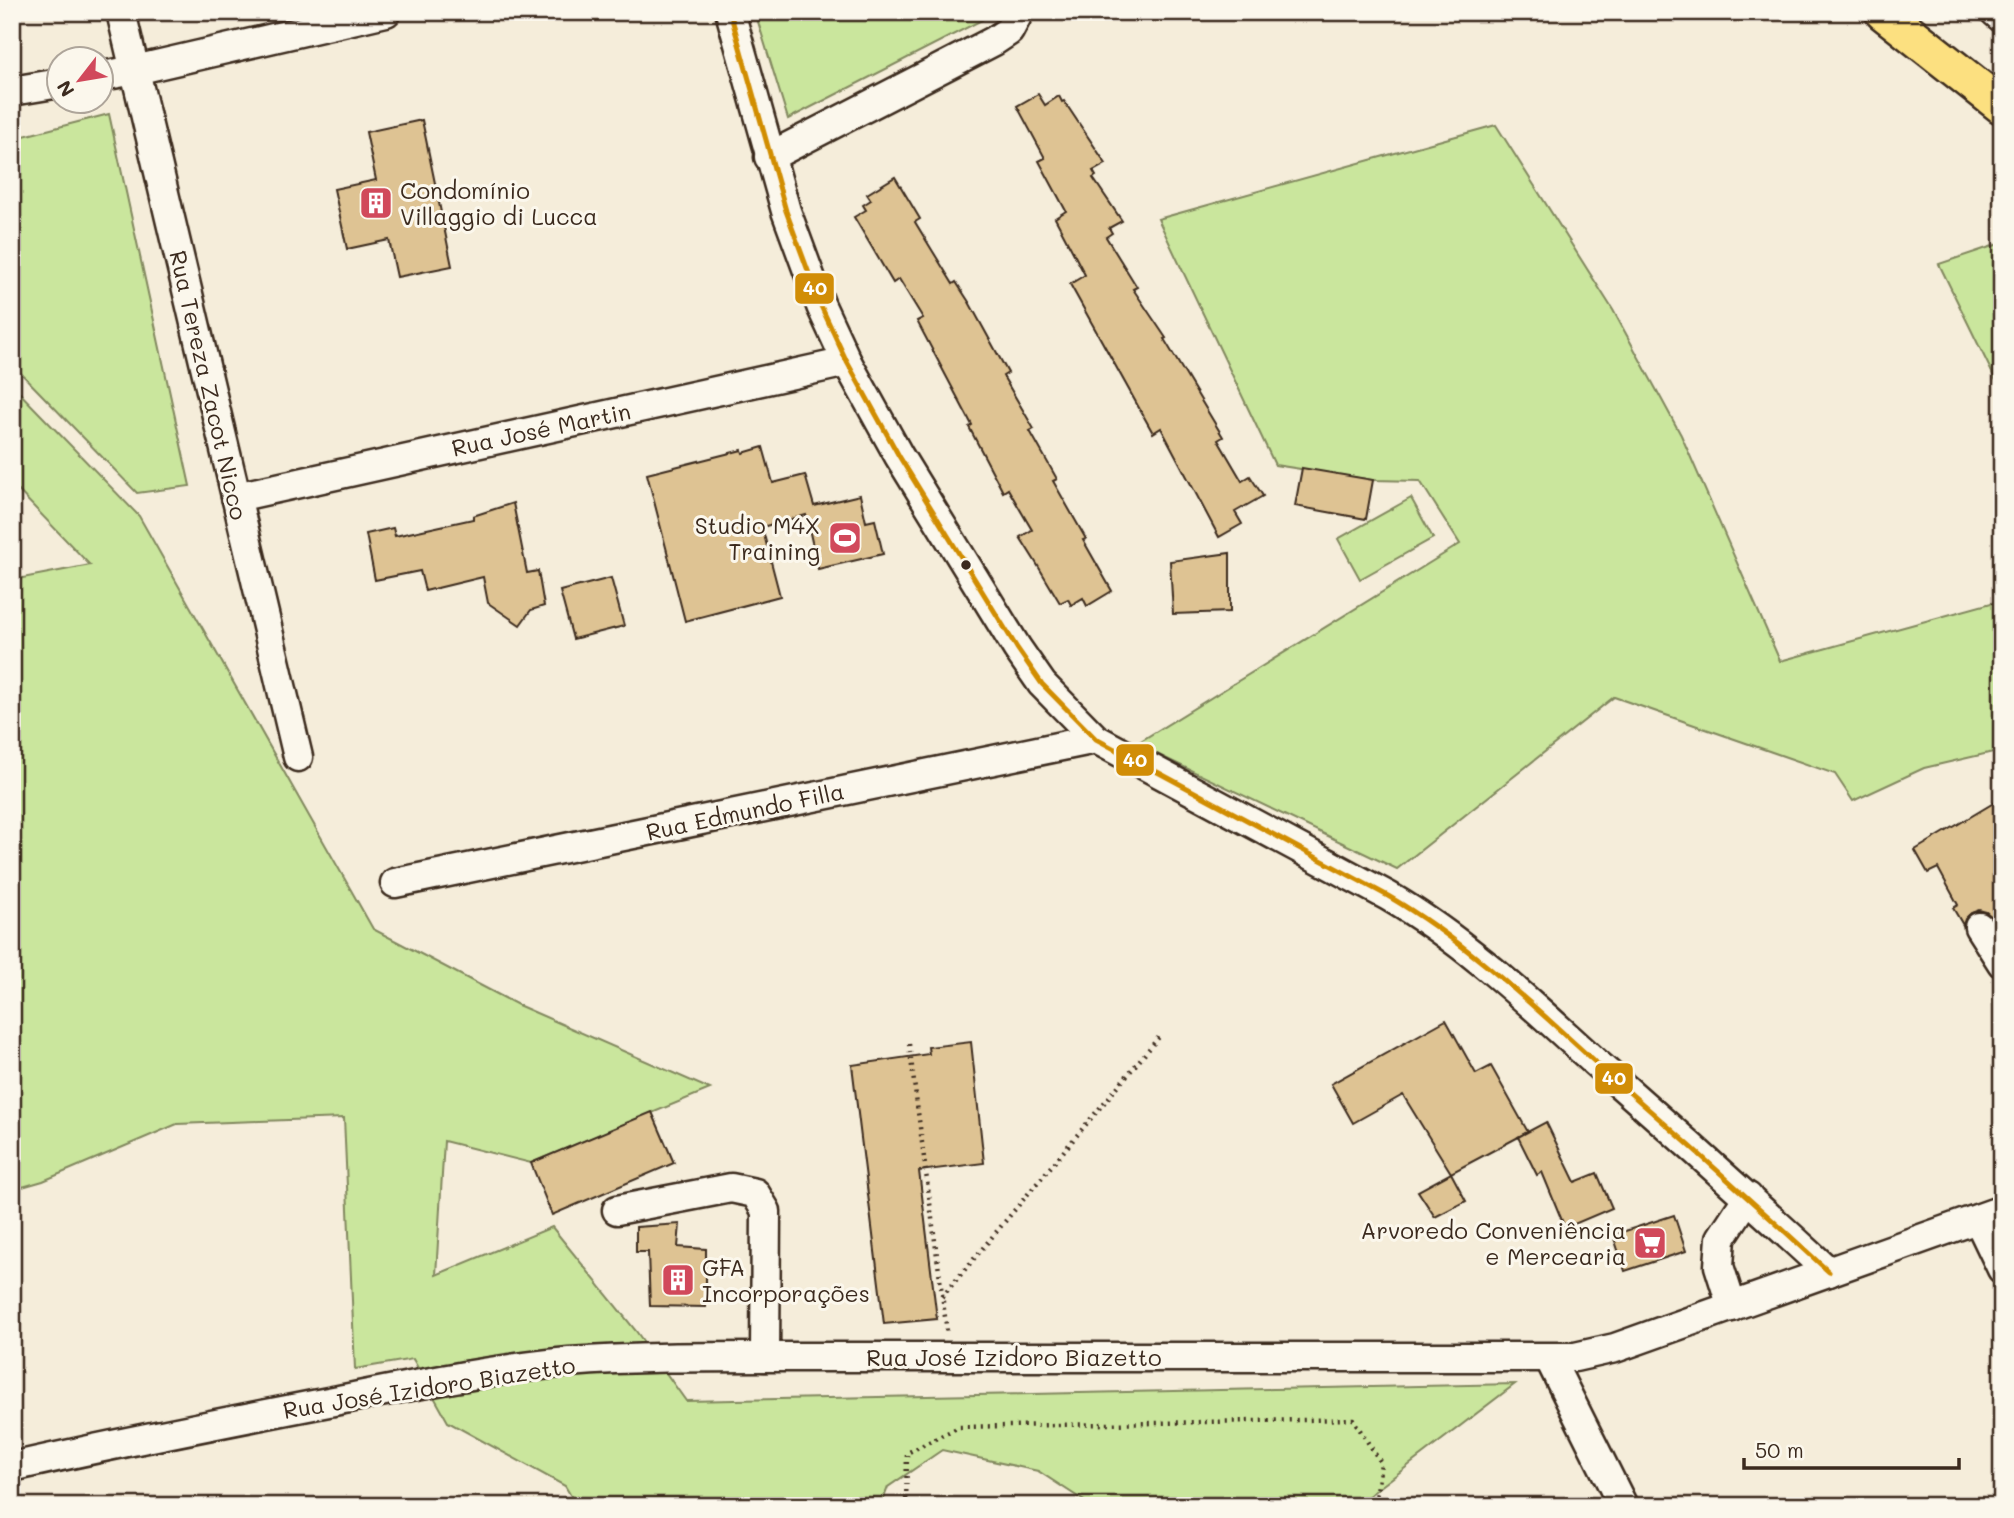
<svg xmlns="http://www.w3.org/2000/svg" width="2014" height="1518" font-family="Mali,sans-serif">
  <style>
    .green { fill: #cae69d; stroke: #82885e; stroke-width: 2 }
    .building { fill: #dec393; stroke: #3b2a1e; stroke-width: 2 }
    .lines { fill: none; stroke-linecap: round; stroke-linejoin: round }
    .minor-casing { stroke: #3b2a1e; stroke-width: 33 }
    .major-casing { stroke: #3b2a1e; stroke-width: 40 }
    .path { stroke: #3b2a1e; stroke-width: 4.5; stroke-dasharray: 2 5; stroke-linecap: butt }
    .minor { stroke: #fbf7ec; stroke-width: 28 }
    .major { stroke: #fce080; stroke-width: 35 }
    .bus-1-casing { stroke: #fbf7ec; stroke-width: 10 }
    .bus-1 { stroke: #d18d06; stroke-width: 5 }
    .bus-dot { fill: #3b2a1e; stroke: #fbf7ec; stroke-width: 2.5 }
    .labels { text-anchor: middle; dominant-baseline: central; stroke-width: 6; stroke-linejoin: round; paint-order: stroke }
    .poi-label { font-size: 23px; fill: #3b2a1e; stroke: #fbf7ec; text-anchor: start }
    .street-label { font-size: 23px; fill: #3b2a1e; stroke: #fbf7ec }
    .line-badge { stroke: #fbf7ec; stroke-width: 2.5 }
    .badge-label { font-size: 19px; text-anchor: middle; font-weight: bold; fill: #fff }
  </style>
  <rect width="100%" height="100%" fill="#f5edda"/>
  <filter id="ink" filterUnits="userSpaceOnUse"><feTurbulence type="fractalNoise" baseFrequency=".0143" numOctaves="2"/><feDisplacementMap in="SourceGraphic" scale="14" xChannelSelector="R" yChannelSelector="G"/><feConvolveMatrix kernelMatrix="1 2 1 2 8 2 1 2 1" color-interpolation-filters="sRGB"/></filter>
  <g filter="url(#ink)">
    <!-- green -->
    <g class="green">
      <polygon points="755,12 991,12 982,20 788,119"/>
      <polygon points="109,114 190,486 137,493 12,364 12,139"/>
      <polygon points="1496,125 1613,310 1681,435 1780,661 2002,600 2002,750 1924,768 1853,801 1835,774 1614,697 1397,869 1136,744 1460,544 1420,481 1372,480 1275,465 1158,219"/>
      <polygon points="2002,243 2002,393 1939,264"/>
      <polygon points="12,385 139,516 373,929 518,1005 710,1089 531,1163 444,1141 436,1275 552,1227 636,1331 686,1401 1515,1384 1358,1504 1358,1506 1092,1506 1038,1471 942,1450 888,1487 881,1506 577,1506 565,1486 448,1422 413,1359 355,1369 344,1118 177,1124 43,1181 12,1190 12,580 90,565 12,484"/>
      <polygon points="1411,498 1433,538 1360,579 1338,539"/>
    </g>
    <!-- building -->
    <g class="building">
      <polygon points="1038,94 1045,105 1059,96 1062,102 1064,101 1106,164 1093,171 1096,176 1093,178 1122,221 1109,228 1112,233 1106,237 1137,287 1133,289 1166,338 1164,339 1223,437 1218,440 1242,481 1250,476 1263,496 1235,512 1242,524 1219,537 1161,428 1153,433 1070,284 1085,275 1055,218 1066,211 1039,161 1045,158 1017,106"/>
      <polygon points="422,120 452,266 397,277 389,240 347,249 334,189 376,180 366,132"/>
      <polygon points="895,177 920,219 915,222 932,250 953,284 956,282 969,302 1008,373 1003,376 1034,429 1030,431 1057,479 1053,481 1086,539 1083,540 1112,591 1087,606 1083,598 1071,605 1068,599 1060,603 1035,561 1020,537 1032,530 1008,489 1003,492 969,427 972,425 917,321 923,318 899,279 893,283 854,217 866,210 863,205 871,200 867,194"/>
      <polygon points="763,447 773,483 805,475 814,506 860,495 866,522 875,520 883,554 818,569 806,515 762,527 780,596 685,621 647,474 742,450 743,453"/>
      <polygon points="1302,468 1373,480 1366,519 1295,506"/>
      <polygon points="513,503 527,573 538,571 544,606 531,610 520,625 488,603 483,577 425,591 420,571 375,580 366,534 393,528 395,536 473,519 473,516"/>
      <polygon points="1230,553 1230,612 1173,614 1170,561"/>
      <polygon points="611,578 624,626 573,639 560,591"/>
      <polygon points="2002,798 2002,911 1992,917 1986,912 1979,910 1971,913 1965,919 1963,925 1953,908 1958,905 1938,868 1928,873 1915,850"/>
      <polygon points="1446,1020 1476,1074 1491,1066 1528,1132 1451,1173 1403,1095 1353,1123 1331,1084"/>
      <polygon points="971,1042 984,1163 919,1171 937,1319 884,1324 852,1065 929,1054 928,1047"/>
      <polygon points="652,1112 674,1163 552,1215 531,1163"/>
      <polygon points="1546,1122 1575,1182 1597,1173 1612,1208 1565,1228 1542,1172 1537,1175 1518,1137"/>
      <polygon points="1451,1173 1466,1201 1435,1217 1418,1191"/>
      <polygon points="1674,1215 1686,1251 1625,1271 1613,1235"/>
      <polygon points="680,1224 678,1247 706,1249 706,1307 650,1306 648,1252 636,1252 636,1227"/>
    </g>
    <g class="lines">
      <defs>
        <g id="minor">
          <polyline points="121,12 298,757"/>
          <path d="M 730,12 L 786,211 L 821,306 L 847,362 L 899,456 L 1017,648 L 1042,684 L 1096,739 L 1388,896 C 1465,941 1529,1002 1595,1062 C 1674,1131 1752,1201 1829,1272"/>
          <polyline points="1995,12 2002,18"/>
          <polyline points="102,76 135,70 386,12"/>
          <polyline points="12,91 60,83"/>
          <polyline points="769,157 994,41 1009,31 1019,12"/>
          <polyline points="236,497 847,362"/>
          <polyline points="395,883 1096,739"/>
          <polyline points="1979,927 2002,963"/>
          <polyline points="617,1210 731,1188 755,1193 766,1211 765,1357"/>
          <polyline points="1978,1219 2002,1269"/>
          <polyline points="1732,1307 1719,1266 1721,1238 1748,1197"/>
          <polyline points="1549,1358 1623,1506"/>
          <path d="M 12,1467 C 121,1442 230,1421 339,1400 C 415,1385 492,1369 569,1362 C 634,1357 700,1357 765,1357 L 1575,1357 L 1615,1348 L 2002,1210"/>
        </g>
        <polyline id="major" points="1883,12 2002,106"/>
      </defs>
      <!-- minor casing -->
      <use href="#minor" class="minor-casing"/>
      <!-- major casing -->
      <use href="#major" class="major-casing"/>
      <!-- path -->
      <g class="path">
        <polyline points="909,1044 947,1332"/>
        <polyline points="942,1297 1159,1037"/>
        <polyline points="906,1506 907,1453 959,1427 1353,1419 1381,1463 1375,1506"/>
      </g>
      <!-- minor -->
      <use href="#minor" class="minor"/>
      <!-- major -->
      <use href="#major" class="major"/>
      <defs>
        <path id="bus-1" d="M 730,12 L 786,211 L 821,306 L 847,362 L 899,456 L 1017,648 L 1042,684 L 1096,739 L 1388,896 C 1465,941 1529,1002 1595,1062 C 1674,1131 1752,1201 1829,1272"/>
      </defs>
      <!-- bus-1 casing -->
      <use href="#bus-1" class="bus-1-casing"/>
      <!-- bus-1 -->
      <use href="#bus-1" class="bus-1"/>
    </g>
  </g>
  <!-- icons -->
  <defs>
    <symbol id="building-square" viewBox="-11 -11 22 22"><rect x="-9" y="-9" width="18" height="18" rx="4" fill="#d1495b" stroke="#fbf7ec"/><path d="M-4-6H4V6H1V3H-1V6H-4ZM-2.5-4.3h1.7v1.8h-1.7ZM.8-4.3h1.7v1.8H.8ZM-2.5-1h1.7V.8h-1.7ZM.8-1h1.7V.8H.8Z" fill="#fff"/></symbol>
    <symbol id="stadium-square" viewBox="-11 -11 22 22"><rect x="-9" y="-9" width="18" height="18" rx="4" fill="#d1495b" stroke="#fbf7ec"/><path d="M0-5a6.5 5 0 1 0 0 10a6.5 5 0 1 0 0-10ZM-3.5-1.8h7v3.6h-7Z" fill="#fff"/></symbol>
    <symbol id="supermarket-square" viewBox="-11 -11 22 22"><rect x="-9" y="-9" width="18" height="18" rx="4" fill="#d1495b" stroke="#fbf7ec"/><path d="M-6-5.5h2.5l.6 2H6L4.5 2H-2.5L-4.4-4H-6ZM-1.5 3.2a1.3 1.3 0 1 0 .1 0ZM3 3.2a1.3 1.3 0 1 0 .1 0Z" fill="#fff"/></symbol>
  </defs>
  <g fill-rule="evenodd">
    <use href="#building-square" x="357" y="184" width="38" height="38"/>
    <use href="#stadium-square" x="826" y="519" width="38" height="38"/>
    <use href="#supermarket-square" x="1631" y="1224" width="38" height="38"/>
    <use href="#building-square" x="659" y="1261" width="38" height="38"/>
  </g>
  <!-- markers -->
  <circle class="bus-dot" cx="966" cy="565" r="6"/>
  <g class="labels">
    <!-- poi labels -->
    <g class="poi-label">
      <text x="400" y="190">Condomínio<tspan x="400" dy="26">Villaggio di Lucca</tspan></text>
      <text x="820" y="525" text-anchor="end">Studio M4X<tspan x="820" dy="26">Training</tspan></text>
      <text x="1626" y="1230" text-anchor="end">Arvoredo Conveniência<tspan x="1626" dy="26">e Mercearia</tspan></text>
      <text x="702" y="1267">GFA<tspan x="702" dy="26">Incorporações</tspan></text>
    </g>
    <!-- street labels -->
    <g class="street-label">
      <text transform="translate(209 385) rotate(77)">Rua Tereza Zacot Nicco</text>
      <text transform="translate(541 429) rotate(-12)">Rua José Martin</text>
      <text transform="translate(745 811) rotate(-12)">Rua Edmundo Filla</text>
      <text x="1014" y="1357">Rua José Izidoro Biazetto</text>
      <text transform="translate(429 1387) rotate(-9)">Rua José Izidoro Biazetto</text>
    </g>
  </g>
  <g class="line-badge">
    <rect x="794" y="272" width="41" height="33" rx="7" fill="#d18d06"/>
    <rect x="1115" y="743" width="40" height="34" rx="7" fill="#d18d06"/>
    <rect x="1594" y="1062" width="40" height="33" rx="7" fill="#d18d06"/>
  </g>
  <g class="badge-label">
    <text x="815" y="295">40</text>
    <text x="1135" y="767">40</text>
    <text x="1614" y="1085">40</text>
  </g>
  <!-- margin -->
  <rect width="2014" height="1518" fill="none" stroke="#fbf7ec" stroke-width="42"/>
  <rect x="21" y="21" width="1972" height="1476" fill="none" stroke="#3b2a1e" stroke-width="2.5" filter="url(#ink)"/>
  <!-- north arrow -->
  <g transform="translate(80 80) rotate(239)"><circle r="33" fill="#fbf7ec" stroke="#aea59a" stroke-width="2"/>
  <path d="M0-5L12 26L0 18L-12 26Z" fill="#d1495b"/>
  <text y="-10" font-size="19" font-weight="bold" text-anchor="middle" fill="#3b2a1e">N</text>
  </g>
  <!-- scale -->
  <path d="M1744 1458v10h215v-10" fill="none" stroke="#3b2a1e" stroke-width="3.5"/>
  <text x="1755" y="1458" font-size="21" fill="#3b2a1e" stroke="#fbf7ec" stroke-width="5" paint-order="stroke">50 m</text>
</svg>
